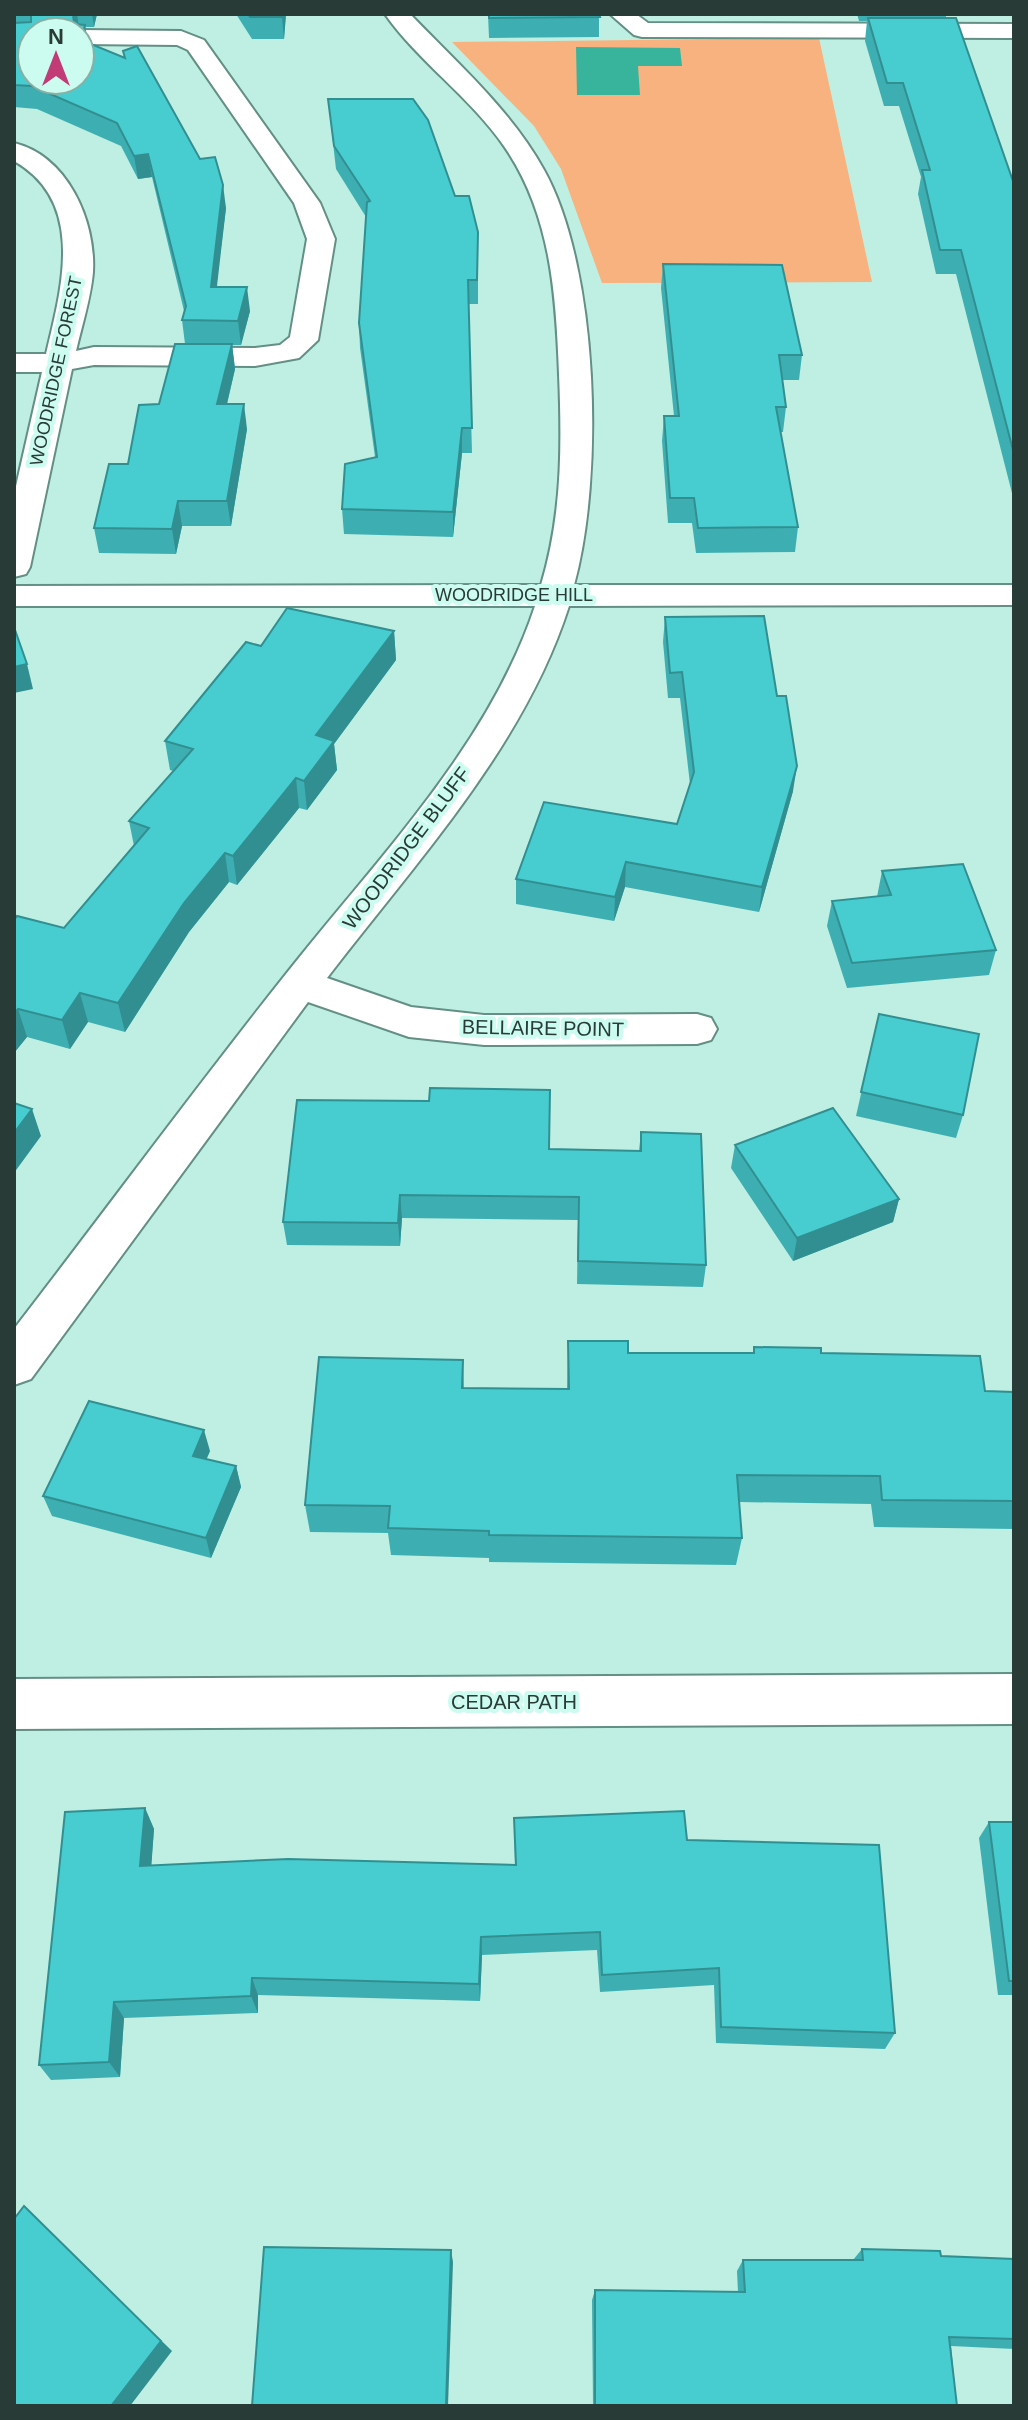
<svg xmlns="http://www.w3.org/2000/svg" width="1028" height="2420" font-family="Arial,sans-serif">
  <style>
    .green { fill: #f7b27f }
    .water { fill: #38b49d }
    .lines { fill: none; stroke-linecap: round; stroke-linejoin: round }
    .minor-casing { stroke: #638f84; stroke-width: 4 }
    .minor { fill: #fff; fill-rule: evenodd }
    .wall { fill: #3dafb2 }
    .shaded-wall { fill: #328f91 }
    .building { fill: #47cccf; stroke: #328f91; stroke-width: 2; fill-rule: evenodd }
    .labels { text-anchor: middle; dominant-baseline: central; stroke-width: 8; stroke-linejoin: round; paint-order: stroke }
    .far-street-label { font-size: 18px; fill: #283b37; stroke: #ccfcef }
    .street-label { font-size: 20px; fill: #283b37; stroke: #ccfcef }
  </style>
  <rect width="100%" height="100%" fill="#bfefe2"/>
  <!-- green -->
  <polygon class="green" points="819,38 872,282 602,283 561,169 534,126 452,42"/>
  <!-- water -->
  <polygon class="water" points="576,47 680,48 682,66 638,66 640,95 577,95"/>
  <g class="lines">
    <defs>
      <g id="minor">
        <path d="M 385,14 L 410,14 C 457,63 511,110 544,170 C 599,269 604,477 574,585 L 1014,585 L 1014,605 L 569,606 C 524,747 415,863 327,978 L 411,1007 L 484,1015 L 697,1014 L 711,1018 L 717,1029 L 711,1040 L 697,1044 L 484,1045 L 409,1037 L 308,1002 L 31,1379 L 14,1385 L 14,1329 C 105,1211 193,1091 286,974 C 376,860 489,746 535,606 L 14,606 L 14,586 L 541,585 C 562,515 562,447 559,374 C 556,294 551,214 504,146 C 470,97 418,61 385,14 Z"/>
        <polygon points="610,14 636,14 648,23 1014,24 1014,38 642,37 634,35"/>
        <path d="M 80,30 L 181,31 L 204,40 L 320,203 L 335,239 L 318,340 L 299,358 L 255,366 L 94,365 L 72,369 L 30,567 L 26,574 L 14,577 L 14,495 L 42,372 L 14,372 L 14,354 L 46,354 C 61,290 87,202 14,161 L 14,143 C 67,156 96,220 93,272 C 91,297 82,325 76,351 L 94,347 L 255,348 L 280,345 L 290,337 L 307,239 L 294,203 L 188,50 L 177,45 L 80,44 L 80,32 L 72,32 Z"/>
        <polygon points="1014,1674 1014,1724 14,1729 14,1679"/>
      </g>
    </defs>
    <!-- minor casing -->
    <use href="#minor" class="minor-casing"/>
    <!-- minor -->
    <use href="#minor" class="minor"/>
  </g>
  <!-- wall -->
  <g class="wall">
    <polygon points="14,14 97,14 94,27 85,27 88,43 226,208 216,287 250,311 241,345 232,345 235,369 227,404 247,429 231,526 182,526 176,554 99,553 94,528 159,404 185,344 182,320 184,311 152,177 138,179 121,146 37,109 14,107"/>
    <polygon points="236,14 286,14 284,39 252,39"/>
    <polygon points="488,14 599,14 599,37 489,38"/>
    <polygon points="857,14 946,14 946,18 1014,184 1014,501 956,274 936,274 918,194 921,177 899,106 884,106 865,41 867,21 859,21"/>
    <polygon points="328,99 455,196 478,256 478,304 468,304 472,453 462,453 453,537 344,534 342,509 375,457 360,348 359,323 366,217 336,169"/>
    <polygon points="663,264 802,355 799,380 782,380 786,407 783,432 780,432 798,527 795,552 696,553 692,523 668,523 662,441 664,416 674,416 661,288"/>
    <polygon points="665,617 777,696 793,791 759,912 625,887 614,921 516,904 516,879 677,824 690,784 680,698 668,698 663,642"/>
    <polygon points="394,631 396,660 334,744 337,770 307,810 299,808 237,885 229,882 189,932 125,1032 88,1022 70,1049 27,1037 14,1053 14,920 64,928 134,846 129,821 173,771 170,770 165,741 261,646"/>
    <polygon points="882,871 996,950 989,975 847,988 827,926 832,901 877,897"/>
    <polygon points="879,1014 963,1115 956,1138 856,1116"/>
    <polygon points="641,1132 706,1265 703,1287 577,1284 578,1220 402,1218 400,1246 287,1245 283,1222 549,1149 639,1151"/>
    <polygon points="735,1145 899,1199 893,1222 793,1261 731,1168"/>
    <polygon points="568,1341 628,1353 753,1353 754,1347 821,1353 985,1391 1014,1392 1014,1529 874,1527 871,1504 739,1502 742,1538 736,1565 489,1562 489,1558 391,1555 388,1533 310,1532 305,1505 463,1360 464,1388 567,1389"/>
    <polygon points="210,1451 206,1459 236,1466 241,1487 211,1558 52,1516 43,1496"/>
    <polygon points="145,1808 154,1829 151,1865 515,1865 514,1818 687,1840 895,2033 885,2049 716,2043 714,1985 600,1992 597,1950 482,1955 480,2001 258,1995 258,2013 124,2018 120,2077 51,2080 39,2065"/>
    <polygon points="989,1822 1014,1822 1014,1995 998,1995 979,1838"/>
    <polygon points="862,2249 941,2256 1014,2259 1014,2349 951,2346 957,2406 593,2406 592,2300 595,2290 738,2292 737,2271 743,2260 853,2260"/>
  </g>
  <!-- shaded-wall -->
  <g class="shaded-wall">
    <polygon points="66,14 77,14 79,27 76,32"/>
    <polygon points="92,14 97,14 94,27"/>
    <polygon points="283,14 286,14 284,39 282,17"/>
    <polygon points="85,25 89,47 81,40"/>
    <polygon points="148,154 152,177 138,179 134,156"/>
    <polygon points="223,185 226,208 214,312 211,287"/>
    <polygon points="247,287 250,311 241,345 238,321"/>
    <polygon points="232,344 235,369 221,429 217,404"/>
    <polygon points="244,404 247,429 231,526 227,501"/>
    <polygon points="462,428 462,453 453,537 453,512"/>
    <polygon points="178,501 182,526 176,554 172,529"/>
    <polygon points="394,631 396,660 334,744 337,770 307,810 304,781 316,735"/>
    <polygon points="27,664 33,689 14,693 14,667"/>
    <polygon points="797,766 793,791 759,912 762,887"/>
    <polygon points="296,778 299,808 237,885 233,856"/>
    <polygon points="225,853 229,882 189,932 125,1032 118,1003 184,903"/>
    <polygon points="626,862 625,887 614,921 615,897"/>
    <polygon points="80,993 88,1022 70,1049 62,1020"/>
    <polygon points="18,1009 27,1037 14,1053 14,1014"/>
    <polygon points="32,1109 41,1136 14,1173 14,1133"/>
    <polygon points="400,1195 402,1218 400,1246 398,1223"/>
    <polygon points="899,1199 893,1222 793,1261 797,1238"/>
    <polygon points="204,1430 210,1451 199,1477 193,1456"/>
    <polygon points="236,1466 241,1487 211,1558 206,1538"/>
    <polygon points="145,1808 154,1829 150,1885 140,1866"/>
    <polygon points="481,1937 482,1955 480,2001 479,1984"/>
    <polygon points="252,1978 258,1995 258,2013 251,1996"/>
    <polygon points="114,2002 124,2018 120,2077 109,2062"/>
    <polygon points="24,2206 172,2351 130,2406 111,2406"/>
    <polygon points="451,2250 453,2262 448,2406 446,2406"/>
  </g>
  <!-- building -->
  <g class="building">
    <path d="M 31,14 L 73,14 L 74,24 L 85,25 L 81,40 L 125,58 L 123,51 L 137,46 L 200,159 L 215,157 L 223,185 L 211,287 L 247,287 L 238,321 L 182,320 L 186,306 L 148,154 L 134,156 L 117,123 L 32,86 L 14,85 L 14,23 L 31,22 ZM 32,32 L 80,32 L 80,80 L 32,80 Z"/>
    <polygon points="248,14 283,14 282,17 250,17"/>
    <polygon points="489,14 599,14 600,17 489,18"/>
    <polygon points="868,18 956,18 1014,184 1014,454 961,250 940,250 922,170 930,170 903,83 887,83"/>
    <polygon points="328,99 413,99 428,120 455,196 469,196 478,232 477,280 468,280 472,428 462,428 453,512 342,509 345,464 377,457 359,323 367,202 370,201 334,146"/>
    <polygon points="663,264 782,265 802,355 779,355 786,407 776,407 798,527 698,528 694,498 670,498 664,416 679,416"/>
    <polygon points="175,344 232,344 217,404 244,404 227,501 178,501 172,529 94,528 109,464 128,464 139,405 159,404"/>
    <polygon points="287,608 394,631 316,735 334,741 304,781 296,778 233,856 225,853 184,903 118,1003 80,993 62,1020 18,1009 14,1014 14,920 17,916 64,928 149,828 129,821 193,749 165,741 246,642 261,646"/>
    <polygon points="764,616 777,696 786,696 797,766 762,887 626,862 615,897 516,879 544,802 677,824 694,772 682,672 670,673 665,617"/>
    <polygon points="14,627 27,664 14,667"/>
    <polygon points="963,864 996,950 852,963 832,901 891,895 882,871"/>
    <polygon points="879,1014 979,1034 963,1115 861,1092"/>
    <polygon points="430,1088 550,1090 549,1149 641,1151 641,1132 701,1134 706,1265 578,1261 579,1197 400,1195 398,1223 283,1222 297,1100 429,1101"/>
    <polygon points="14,1103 32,1109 14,1133"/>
    <polygon points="833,1108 899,1199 797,1238 735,1145"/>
    <polygon points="568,1341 628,1341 628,1353 754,1353 754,1347 821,1348 821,1353 980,1356 985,1391 1014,1392 1014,1501 882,1500 880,1476 737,1475 742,1538 489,1535 489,1531 388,1528 390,1506 305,1505 319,1357 463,1360 462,1388 569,1389"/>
    <polygon points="89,1401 204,1430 193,1456 236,1466 206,1538 43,1496"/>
    <polygon points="145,1808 140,1866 288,1859 516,1865 514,1818 684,1811 687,1840 879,1845 895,2033 721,2027 719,1968 602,1975 600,1932 481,1937 479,1984 252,1978 251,1996 114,2002 109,2062 39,2065 65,1812"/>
    <polygon points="989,1822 1014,1822 1014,1981 1009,1981"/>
    <polygon points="24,2206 161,2341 111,2406 14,2406 14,2219"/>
    <polygon points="264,2247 451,2250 446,2406 252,2406"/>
    <polygon points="862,2249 940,2251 941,2256 1014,2259 1014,2339 949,2337 957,2406 595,2406 595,2290 745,2292 743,2260 863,2260"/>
  </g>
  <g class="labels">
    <!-- far-street labels -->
    <g class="far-street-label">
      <text transform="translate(56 371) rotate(-78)">WOODRIDGE FOREST</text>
      <text x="514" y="595">WOODRIDGE HILL</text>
    </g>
    <!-- street labels -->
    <g class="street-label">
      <text transform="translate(406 848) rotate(-53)">WOODRIDGE BLUFF</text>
      <text transform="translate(543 1028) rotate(1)">BELLAIRE POINT</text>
      <text x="514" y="1702">CEDAR PATH</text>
    </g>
  </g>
  <!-- border -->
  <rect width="1028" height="2420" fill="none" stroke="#283b37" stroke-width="32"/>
  <!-- north arrow -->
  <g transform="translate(56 56)"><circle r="38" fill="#ccfcef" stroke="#8aafa5" stroke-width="2"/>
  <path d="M0-6L14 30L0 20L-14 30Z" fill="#c23a76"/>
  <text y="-12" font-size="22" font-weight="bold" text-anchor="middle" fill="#283b37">N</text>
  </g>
</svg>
